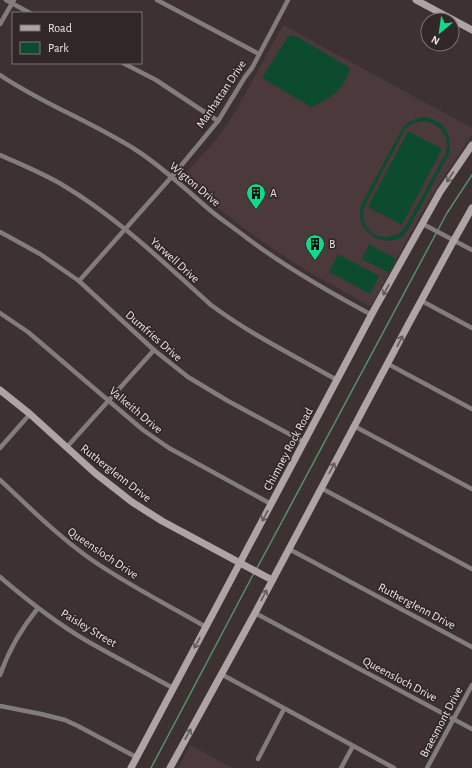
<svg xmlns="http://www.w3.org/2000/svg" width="472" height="768" font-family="'Alegreya Sans',sans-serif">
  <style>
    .built { fill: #4c393b }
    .green { fill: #0d4b2f; fill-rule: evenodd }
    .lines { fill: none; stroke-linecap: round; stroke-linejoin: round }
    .stream { stroke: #55906e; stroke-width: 1.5 }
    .street { stroke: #827c7d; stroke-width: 4.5 }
    .secondary { stroke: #aea4a5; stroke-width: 7 }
    .oneway { stroke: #64595a }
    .labels { text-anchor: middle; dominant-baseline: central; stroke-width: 3.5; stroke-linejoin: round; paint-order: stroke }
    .street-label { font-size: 12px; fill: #ebe4e4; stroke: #322728 }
    .poi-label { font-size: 12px; fill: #ebe4e4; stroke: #322728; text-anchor: start }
  </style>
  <rect width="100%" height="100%" fill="#3d3132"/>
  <!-- built -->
  <g class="built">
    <polygon points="283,25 472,128 472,135 440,183 421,214 372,305 369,306 347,293 302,268 279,253 242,227 217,207 181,178 216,140 234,114"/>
    <polygon points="190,745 233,768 178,768"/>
  </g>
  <!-- green -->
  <g class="green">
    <path d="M 290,35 L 296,36 L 350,68 C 344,89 331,99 311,107 L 262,78 L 287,38 Z"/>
    <path d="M 424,117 C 444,120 453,135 449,154 L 408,230 C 406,232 404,235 402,237 C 387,246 365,237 361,221 C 359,215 360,210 361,205 L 402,129 C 408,121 415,119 424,117 ZM 423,121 C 441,123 450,136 446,153 L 404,229 C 389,244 364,237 363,215 C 363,212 364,208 365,205 L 405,129 L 413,123 Z"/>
    <polygon points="408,131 442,149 402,225 368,207"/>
    <polygon points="369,244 396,259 389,273 362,259"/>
    <polygon points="338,254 379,276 370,294 329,272"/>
  </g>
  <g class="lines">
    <!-- stream -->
    <g class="stream">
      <polyline points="256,570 447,213 472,175"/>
      <polyline points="151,768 254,573"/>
    </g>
    <!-- street -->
    <g class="street">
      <polyline points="6,0 30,13"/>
      <polyline points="157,0 259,54"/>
      <polyline points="0,24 14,0"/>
      <polyline points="123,63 156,80 218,121"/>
      <path d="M 0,75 C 43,104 92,122 136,150 C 161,166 182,186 204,205 C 216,216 230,225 243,235 C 283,266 327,291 372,315"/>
      <path d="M 0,155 C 20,164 42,173 61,184 C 117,217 163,262 211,305 C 250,334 295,356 337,380"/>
      <polyline points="423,224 472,250"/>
      <polyline points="0,232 13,239 40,254 79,281 154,350 188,377 228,401 304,442"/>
      <polyline points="79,281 175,173 218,121 245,77 252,68 288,0"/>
      <polyline points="422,301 472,328"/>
      <polyline points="0,313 28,332 143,430 169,448 271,504"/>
      <polyline points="388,364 472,409"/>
      <polyline points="354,426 472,489"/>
      <polyline points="0,448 30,414"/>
      <polyline points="66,448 154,350"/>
      <path d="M 0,480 C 30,508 59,537 92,560 C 128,585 168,605 206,627"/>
      <polyline points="321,488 472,569"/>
      <polyline points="289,549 472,647"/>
      <path d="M 0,577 C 27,600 56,623 87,641 C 115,657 144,672 173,688"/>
      <polyline points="255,613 472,729"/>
      <polyline points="221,674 394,768"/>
      <path d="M 0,675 C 9,649 21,629 38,608"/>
      <polyline points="0,706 41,714 65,720 78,726 136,757"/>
      <polyline points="258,759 284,709"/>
      <polyline points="341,768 353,746"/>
      <polyline points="427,768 472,685"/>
    </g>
    <!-- secondary -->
    <g class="secondary">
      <polyline points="416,0 472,30"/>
      <polyline points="0,390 30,414 95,473 132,502 162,521 272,580"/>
      <polyline points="131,768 374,310 440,192 472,145"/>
      <polyline points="170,768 255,613 408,325 454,240 472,208"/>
    </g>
  </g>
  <!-- one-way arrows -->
  <defs><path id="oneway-shaft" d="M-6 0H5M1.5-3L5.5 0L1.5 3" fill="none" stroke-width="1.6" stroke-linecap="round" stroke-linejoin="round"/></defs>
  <g class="oneway">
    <use href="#oneway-shaft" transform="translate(450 177) rotate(124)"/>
    <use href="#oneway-shaft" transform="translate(386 290) rotate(119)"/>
    <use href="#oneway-shaft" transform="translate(400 341) rotate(-63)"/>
    <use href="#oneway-shaft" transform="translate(332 468) rotate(-62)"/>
    <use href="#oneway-shaft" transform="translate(265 516) rotate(118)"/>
    <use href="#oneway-shaft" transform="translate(264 595) rotate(-63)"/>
    <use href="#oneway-shaft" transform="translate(197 643) rotate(118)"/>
    <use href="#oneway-shaft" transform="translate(188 734) rotate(-61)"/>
  </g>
  <!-- icons -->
  <defs>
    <symbol id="building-pin" viewBox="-11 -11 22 30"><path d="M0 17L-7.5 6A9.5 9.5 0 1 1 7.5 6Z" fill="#10d98a" stroke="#322728"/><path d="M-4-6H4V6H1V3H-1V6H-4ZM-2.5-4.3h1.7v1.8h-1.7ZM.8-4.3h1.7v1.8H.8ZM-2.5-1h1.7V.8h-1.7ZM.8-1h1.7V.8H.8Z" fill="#111"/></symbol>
  </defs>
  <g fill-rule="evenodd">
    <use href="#building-pin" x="245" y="182" width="22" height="30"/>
    <use href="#building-pin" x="304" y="233" width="22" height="30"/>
  </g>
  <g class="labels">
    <!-- street labels -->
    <g class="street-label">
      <text transform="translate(221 94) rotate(-56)">Manhattan Drive</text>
      <text transform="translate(195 184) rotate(40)">Wigton Drive</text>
      <text transform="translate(175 260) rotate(42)">Yarwell Drive</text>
      <text transform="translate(154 336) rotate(41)">Dumfries Drive</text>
      <text transform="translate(136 410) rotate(40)">Valkeith Drive</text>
      <text transform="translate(288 449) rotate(-62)">Chimney Rock Road</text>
      <text transform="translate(116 473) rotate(38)">Rutherglenn Drive</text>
      <text transform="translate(103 553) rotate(34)">Queensloch Drive</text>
      <text transform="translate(417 606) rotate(28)">Rutherglenn Drive</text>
      <text transform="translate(89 628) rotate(31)">Paisley Street</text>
      <text transform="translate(400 679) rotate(28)">Queensloch Drive</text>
      <text transform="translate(441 722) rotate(-62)">Braesmont Drive</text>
    </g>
    <!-- poi labels -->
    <g class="poi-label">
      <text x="270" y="193">A</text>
      <text x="329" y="244">B</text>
    </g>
  </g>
  <!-- legend -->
  <rect x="12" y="12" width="130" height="52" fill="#322728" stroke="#7c7373"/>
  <rect x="20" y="25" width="20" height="6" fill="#aea4a5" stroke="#7c7373"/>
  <text x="48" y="32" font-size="12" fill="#ebe4e4">Road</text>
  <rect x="20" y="42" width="20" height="12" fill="#0d4b2f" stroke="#7c7373"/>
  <text x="48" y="52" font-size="12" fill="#ebe4e4">Park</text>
  <!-- north arrow -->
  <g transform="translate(440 32) rotate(209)"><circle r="19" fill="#322728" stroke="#7c7373"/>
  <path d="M0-3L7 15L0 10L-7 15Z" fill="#10d98a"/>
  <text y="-6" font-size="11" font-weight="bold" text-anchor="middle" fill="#ebe4e4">N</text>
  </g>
</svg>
